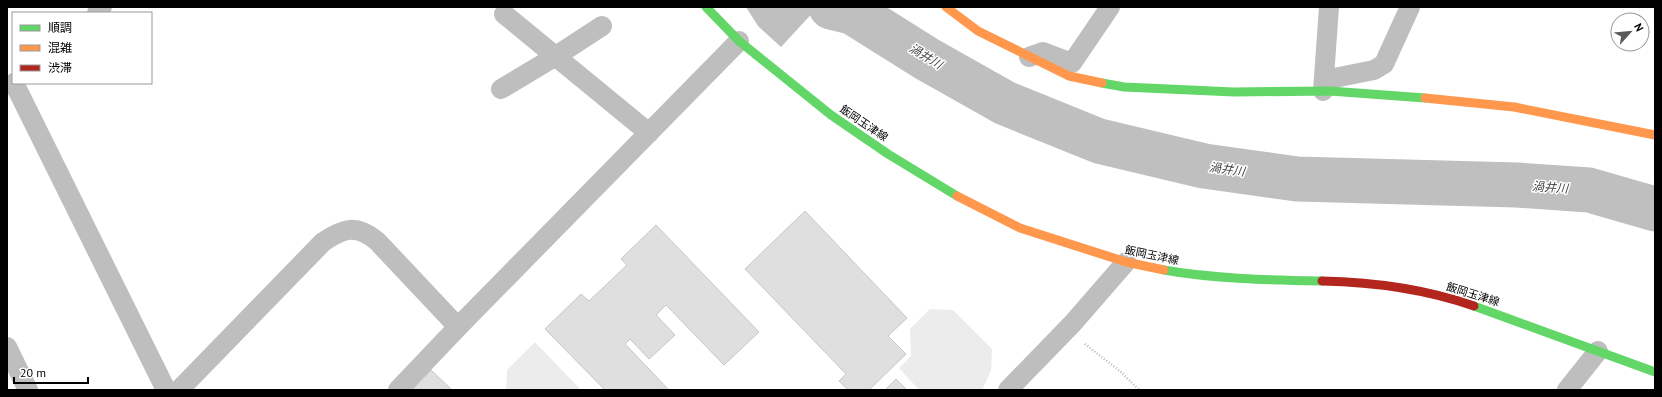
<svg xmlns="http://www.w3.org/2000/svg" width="1662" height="397" font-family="'PT Sans','Noto Sans JP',sans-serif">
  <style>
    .green { fill: #ececec }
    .water { fill: #bfbfbf }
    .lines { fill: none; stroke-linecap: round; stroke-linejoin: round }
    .river { stroke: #bfbfbf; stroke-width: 45 }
    .building { fill: #dfdfdf; stroke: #c7c7c7 }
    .path { stroke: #b9b9b9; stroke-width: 2.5; stroke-dasharray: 1 2; stroke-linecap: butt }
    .street { stroke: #bebebe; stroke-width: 20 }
    .fast { stroke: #63d668; stroke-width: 9 }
    .slow { stroke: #ff974d; stroke-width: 9 }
    .jam { stroke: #b3261e; stroke-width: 9 }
    .labels { text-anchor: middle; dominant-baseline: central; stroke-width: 3; stroke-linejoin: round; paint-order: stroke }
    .street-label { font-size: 11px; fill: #000; stroke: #fff }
    .water-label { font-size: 12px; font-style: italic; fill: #444; stroke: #fff }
  </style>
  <rect width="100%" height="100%" fill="#fff"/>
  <!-- green -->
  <g class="green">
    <polygon points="930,309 953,310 992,349 991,371 982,390 919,390 899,368 911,356 910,329"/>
    <polygon points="535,342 581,390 506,390 507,370"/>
  </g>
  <!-- water -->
  <polygon class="water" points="746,7 818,7 781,47 758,26"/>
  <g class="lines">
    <!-- river -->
    <polyline class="river" points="831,7 852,12 927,59 1005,103 1099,141 1204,166 1297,179 1517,185 1589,190 1655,209"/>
  </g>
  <!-- building -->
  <g class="building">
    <polygon points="805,211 907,318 888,336 906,354 869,390 848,390 839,381 846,374 745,269"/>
    <polygon points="656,225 759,332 724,365 666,305 656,315 675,335 649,359 630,339 625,344 669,390 605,390 545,329 581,294 589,301 627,265 621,259"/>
    <polygon points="431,370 452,390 412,390"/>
    <polygon points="896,379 907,390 885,390"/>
  </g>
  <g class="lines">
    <!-- path -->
    <polyline class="path" points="1085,344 1121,372 1139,390"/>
    <!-- street -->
    <g class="street">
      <polyline points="97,13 102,7"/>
      <polyline points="504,14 649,133"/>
      <polyline points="1029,57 1043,52 1072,63 1110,7"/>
      <polyline points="1324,80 1374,70 1384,64 1410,7"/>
      <polyline points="14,83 166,390"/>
      <polyline points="501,89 556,56 602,26"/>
      <polyline points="1323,91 1329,7"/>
      <polyline points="7,347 28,390"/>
      <path d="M 179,390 L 323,242 C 344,228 356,224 377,241 L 458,327"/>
      <polyline points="398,390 458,327 739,41"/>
      <polyline points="1008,390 1073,323 1126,262"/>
      <polyline points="1567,390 1598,351"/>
    </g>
    <!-- fast -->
    <g class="fast">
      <polyline points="706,7 739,41 831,115 888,154 957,196"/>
      <polyline points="1102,83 1124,87 1234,92 1330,91 1425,98"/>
      <path d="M 1164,270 C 1214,279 1272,280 1322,281"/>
      <polyline points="1474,306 1655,372"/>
    </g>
    <!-- slow -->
    <g class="slow">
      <polyline points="946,7 978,31 1069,76 1102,83"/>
      <polyline points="1425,98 1514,107 1655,135"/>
      <polyline points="957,196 1020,228 1126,262 1164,270"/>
    </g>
    <!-- jam -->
    <path class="jam" d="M 1322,281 C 1374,282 1425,289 1474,306"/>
  </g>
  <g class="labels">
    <!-- street labels -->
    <g class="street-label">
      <text transform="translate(864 123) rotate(34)">飯岡玉津線</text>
      <text transform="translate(1152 255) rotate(12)">飯岡玉津線</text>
      <text transform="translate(1473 294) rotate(17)">飯岡玉津線</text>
    </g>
    <!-- water labels -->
    <g class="water-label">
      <text transform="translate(926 56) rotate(31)">渦井川</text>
      <text transform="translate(1227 169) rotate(8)">渦井川</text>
      <text transform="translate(1550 187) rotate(4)">渦井川</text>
    </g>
  </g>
  <!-- border -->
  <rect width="1662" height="397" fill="none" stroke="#000000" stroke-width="16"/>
  <!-- legend -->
  <rect x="12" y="12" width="140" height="72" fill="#ffffff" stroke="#999999"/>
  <rect x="20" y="25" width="20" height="6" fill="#63d668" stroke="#999999"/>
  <text x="48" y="32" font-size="12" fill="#000000">順調</text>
  <rect x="20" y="45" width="20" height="6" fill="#ff974d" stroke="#999999"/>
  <text x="48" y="52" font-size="12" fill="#000000">混雑</text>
  <rect x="20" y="65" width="20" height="6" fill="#b3261e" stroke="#999999"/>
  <text x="48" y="72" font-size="12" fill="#000000">渋滞</text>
  <!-- north arrow -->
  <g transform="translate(1630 32) rotate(63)"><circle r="19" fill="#ffffff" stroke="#999999"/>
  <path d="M0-3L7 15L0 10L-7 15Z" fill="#595959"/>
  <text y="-6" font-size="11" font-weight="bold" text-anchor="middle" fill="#000000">N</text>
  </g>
  <!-- scale -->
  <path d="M14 377v6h74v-6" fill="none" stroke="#000000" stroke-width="2"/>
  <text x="20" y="377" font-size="12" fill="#000000" stroke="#ffffff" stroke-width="3" paint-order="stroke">20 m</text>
</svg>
